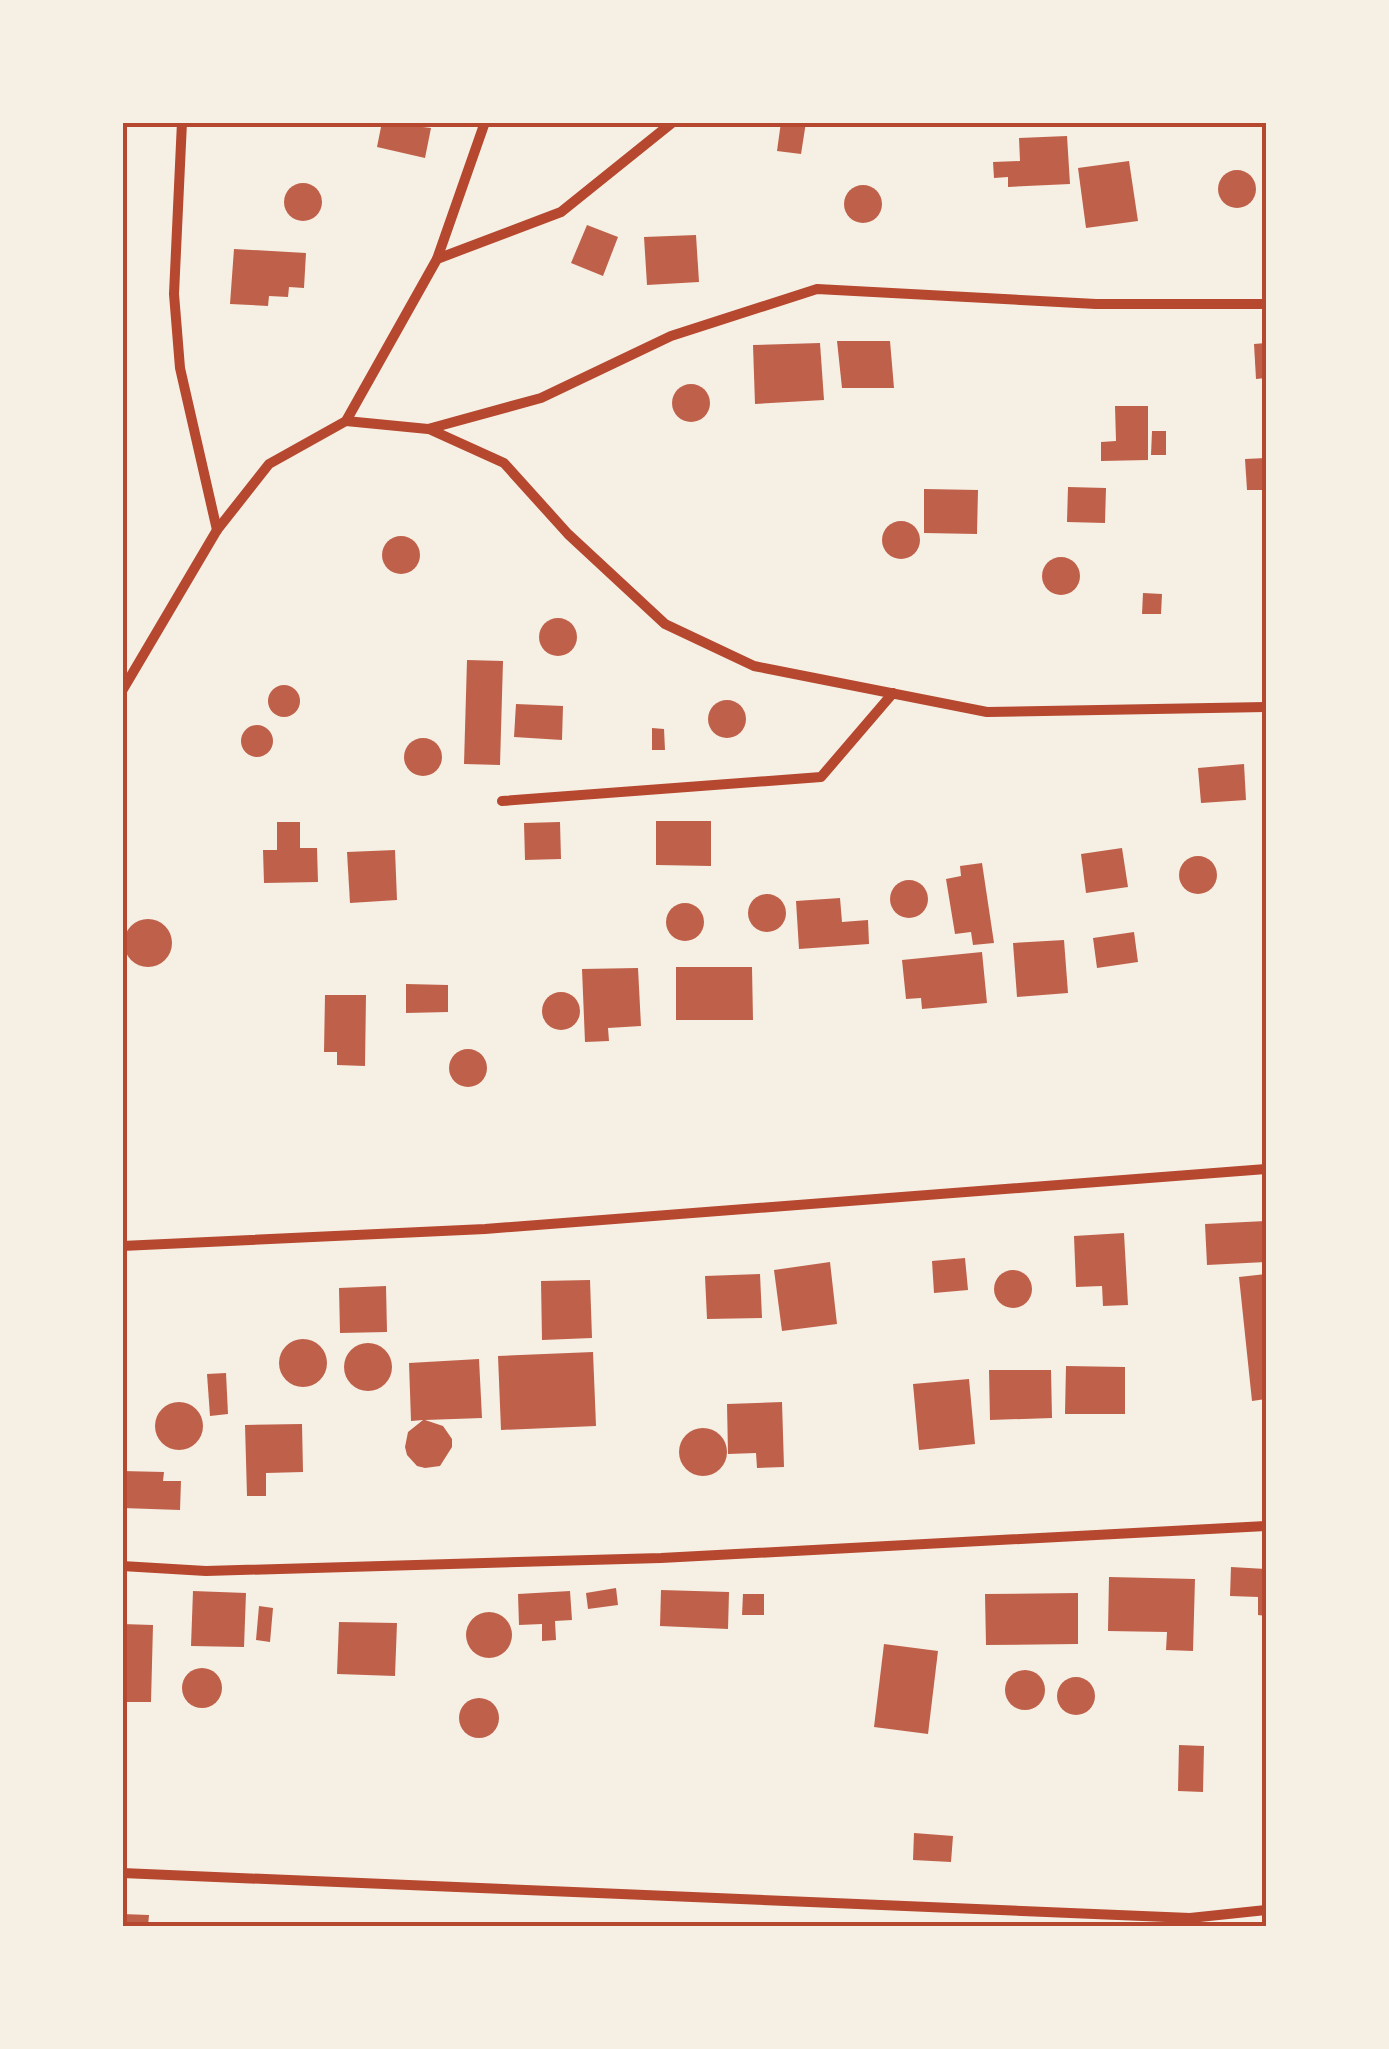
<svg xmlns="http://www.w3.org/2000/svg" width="1389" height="2049" font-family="Mulish,sans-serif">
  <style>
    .building { fill: #bf614a }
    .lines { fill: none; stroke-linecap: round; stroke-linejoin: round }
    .minor { stroke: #b5482f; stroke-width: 10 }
    .neatline { fill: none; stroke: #b5482f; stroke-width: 4 }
  </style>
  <rect width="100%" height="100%" fill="#f6efe4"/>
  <!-- building -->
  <g class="building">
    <polygon points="382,122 431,128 425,158 377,147"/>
    <polygon points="781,122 806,122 801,154 777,151"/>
    <polygon points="1067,136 1070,184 1008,187 1008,177 994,178 993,162 1020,161 1019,138"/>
    <polygon points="1129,161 1138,221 1086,228 1078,168"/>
    <circle cx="1237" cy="189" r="19"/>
    <circle cx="303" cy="202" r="19"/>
    <circle cx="863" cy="204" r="19"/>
    <polygon points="587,225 618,237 603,276 571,263"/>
    <polygon points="696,235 699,282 647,285 644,237"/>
    <polygon points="234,249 306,253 304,288 289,287 288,297 269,296 268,306 230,304"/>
    <polygon points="837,341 890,341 894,388 842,388"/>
    <polygon points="820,343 824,400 755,404 753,345"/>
    <polygon points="1266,343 1266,378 1256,379 1254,344"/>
    <circle cx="691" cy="403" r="19"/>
    <polygon points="1115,406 1148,406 1148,460 1101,461 1101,442 1116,441"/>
    <polygon points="1152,431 1166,431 1166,455 1151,455"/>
    <polygon points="1266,458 1266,490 1247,490 1245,459"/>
    <polygon points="1068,487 1106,488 1105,523 1067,522"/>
    <polygon points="924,489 978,490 977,534 924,533"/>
    <circle cx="901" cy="540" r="19"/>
    <circle cx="401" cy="555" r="19"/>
    <circle cx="1061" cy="576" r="19"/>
    <polygon points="1143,593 1162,594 1161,614 1142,614"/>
    <circle cx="558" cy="637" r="19"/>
    <polygon points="467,660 503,661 500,765 464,764"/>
    <circle cx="284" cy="701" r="16"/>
    <circle cx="727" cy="719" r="19"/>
    <polygon points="516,704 563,706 562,740 514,737"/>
    <circle cx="257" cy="741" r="16"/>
    <polygon points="652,728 664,729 665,750 652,750"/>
    <circle cx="423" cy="757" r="19"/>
    <polygon points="1244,764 1246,800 1201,803 1198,768"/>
    <polygon points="656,821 711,821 711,866 656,865"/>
    <polygon points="277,822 300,822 300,848 317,848 318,882 264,883 263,850 277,850"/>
    <polygon points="560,822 561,859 525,860 524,823"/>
    <polygon points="1122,848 1128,887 1086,893 1081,854"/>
    <polygon points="395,850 397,900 350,903 347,852"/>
    <circle cx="1198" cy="875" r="19"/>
    <polygon points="982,863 994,943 973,945 971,932 955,934 946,879 961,876 960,866"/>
    <circle cx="909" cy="899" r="19"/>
    <circle cx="767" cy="913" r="19"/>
    <polygon points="840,898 842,922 868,920 869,944 799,949 796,901"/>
    <circle cx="685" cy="922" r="19"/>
    <circle cx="148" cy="943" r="24"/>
    <polygon points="1134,932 1138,962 1097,968 1093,938"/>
    <polygon points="1064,940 1068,993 1017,997 1013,943"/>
    <polygon points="982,952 987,1003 922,1009 921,998 906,999 902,960"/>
    <polygon points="676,967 752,967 753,1020 676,1020"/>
    <polygon points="638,968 641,1026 608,1028 609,1041 585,1042 582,969"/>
    <polygon points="406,984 448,985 448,1012 406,1013"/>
    <circle cx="561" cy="1011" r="19"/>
    <polygon points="325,995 366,995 365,1066 337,1065 337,1052 324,1052"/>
    <circle cx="468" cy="1068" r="19"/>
    <polygon points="1266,1221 1266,1262 1207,1265 1205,1224"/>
    <polygon points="1124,1233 1128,1305 1103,1306 1102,1286 1076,1287 1074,1236"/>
    <polygon points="965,1258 968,1290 934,1293 932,1261"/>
    <polygon points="830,1262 837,1324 782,1331 774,1270"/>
    <circle cx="1013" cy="1289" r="19"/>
    <polygon points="760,1274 762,1318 707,1319 705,1276"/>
    <polygon points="1266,1274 1266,1399 1252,1401 1239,1277"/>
    <polygon points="590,1280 592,1338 542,1340 541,1281"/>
    <polygon points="386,1286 387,1332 340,1333 339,1288"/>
    <circle cx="303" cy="1363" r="24"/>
    <circle cx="368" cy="1367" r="24"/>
    <polygon points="593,1352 596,1426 501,1430 498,1356"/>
    <polygon points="479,1359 482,1418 425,1420 443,1426 452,1439 452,1447 440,1466 425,1468 417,1466 407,1455 405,1447 408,1432 423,1420 411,1421 409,1363"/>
    <polygon points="1066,1366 1125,1367 1125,1414 1065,1414"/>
    <polygon points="989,1370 1051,1370 1052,1418 990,1420"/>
    <polygon points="226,1373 228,1414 210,1416 207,1374"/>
    <polygon points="969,1379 975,1444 919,1450 913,1384"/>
    <polygon points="782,1402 784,1467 757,1468 756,1453 728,1454 727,1404"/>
    <circle cx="179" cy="1426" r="24"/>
    <polygon points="302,1424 303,1472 266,1473 266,1496 247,1496 245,1425"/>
    <circle cx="703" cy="1452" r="24"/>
    <polygon points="122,1471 164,1472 163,1481 181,1481 180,1510 122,1508"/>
    <polygon points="1231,1567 1266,1569 1266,1616 1258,1615 1258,1597 1230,1596"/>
    <polygon points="1109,1577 1195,1579 1193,1651 1166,1650 1167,1632 1108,1631"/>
    <polygon points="616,1588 618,1605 588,1609 586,1593"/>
    <polygon points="661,1590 729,1592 728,1629 660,1626"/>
    <polygon points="193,1591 246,1593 244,1647 191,1646"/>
    <polygon points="570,1591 572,1620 555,1621 556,1640 542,1641 542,1624 519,1625 518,1594"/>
    <polygon points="1078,1593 1078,1644 986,1645 985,1594"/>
    <polygon points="743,1594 764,1594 764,1615 742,1615"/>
    <polygon points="259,1606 273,1608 270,1642 256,1640"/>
    <circle cx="489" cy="1635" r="23"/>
    <polygon points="339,1622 397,1623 395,1676 337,1674"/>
    <polygon points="122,1624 153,1625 151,1702 126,1702"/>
    <polygon points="884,1644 938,1651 928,1734 874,1727"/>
    <circle cx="202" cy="1688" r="20"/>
    <circle cx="1025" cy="1690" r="20"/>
    <circle cx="1076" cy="1696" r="19"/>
    <circle cx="479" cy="1718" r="20"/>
    <polygon points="1179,1745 1204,1746 1203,1792 1178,1791"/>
    <polygon points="914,1833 953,1836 951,1862 913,1860"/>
    <polygon points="122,1914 149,1915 148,1926 122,1926"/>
  </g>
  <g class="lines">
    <!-- minor -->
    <g class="minor">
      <polyline points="182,122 174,294 180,368 217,530"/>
      <polyline points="437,259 561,212 673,122"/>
      <polyline points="346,421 428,429 541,398 671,336 817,289 1096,304 1266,304"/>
      <polyline points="429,429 504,463 568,534 665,624 754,666 987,712 1266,707"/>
      <polyline points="122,691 217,530 269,464 346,421 437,259 485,122"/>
      <polyline points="502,801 821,777 893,693"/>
      <polyline points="122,1246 485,1229 1266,1169"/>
      <polyline points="122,1566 206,1571 661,1558 1266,1526"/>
      <polyline points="122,1873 1190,1918 1266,1910"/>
    </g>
  </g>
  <!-- border -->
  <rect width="1389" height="2049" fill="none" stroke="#f6efe4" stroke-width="250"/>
  <rect x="125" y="125" width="1139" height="1799" class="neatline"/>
</svg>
